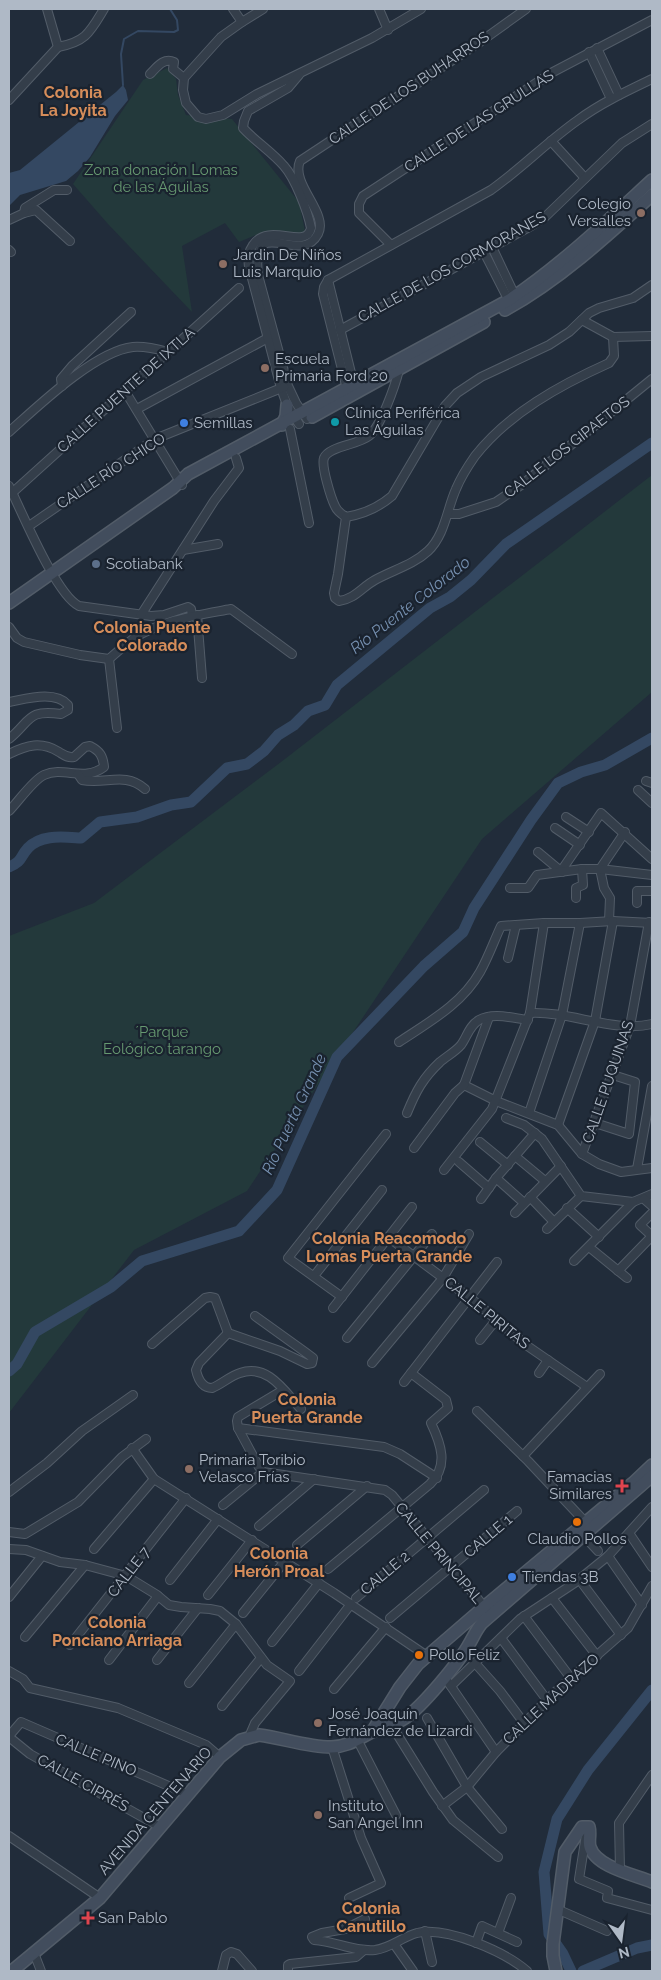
<svg xmlns="http://www.w3.org/2000/svg" width="661" height="1980" font-family="Raleway,sans-serif">
  <style>
    .green { fill: #23393b }
    .water { fill: #344862 }
    .lines { fill: none; stroke-linecap: round; stroke-linejoin: round }
    .stream { stroke: #344862; stroke-width: 2 }
    .river { stroke: #344862; stroke-width: 11 }
    .street-casing { stroke: #525c68; stroke-width: 10 }
    .secondary-casing { stroke: #525c68; stroke-width: 14 }
    .street { stroke: #343e4a; stroke-width: 8 }
    .secondary { stroke: #424d5d; stroke-width: 11 }
    .education-dot { fill: #8d6e63; stroke: #1a232f; stroke-width: 2 }
    .culture-dot { fill: #0f9aa8; stroke: #1a232f; stroke-width: 2 }
    .shop-dot { fill: #3f7fe0; stroke: #1a232f; stroke-width: 2 }
    .service-dot { fill: #5c6f8a; stroke: #1a232f; stroke-width: 2 }
    .health-dot { fill: #e0444e; stroke: #1a232f; stroke-width: 2 }
    .food-dot { fill: #e8710a; stroke: #1a232f; stroke-width: 2 }
    .labels { text-anchor: middle; dominant-baseline: central; stroke-width: 4.5; stroke-linejoin: round; paint-order: stroke }
    .street-label { font-size: 15px; fill: #afb9c6; stroke: #1a232f }
    .park-label { font-size: 15px; fill: #669870; stroke: #1a232f }
    .poi-label { font-size: 15px; fill: #afb9c6; stroke: #1a232f; text-anchor: start }
    .neighbourhood-label { font-size: 16px; font-weight: bold; fill: #d68d5a; stroke: #1a232f }
    .water-label { font-size: 16px; font-style: italic; fill: #7690b0; stroke: #1a232f }
  </style>
  <rect width="100%" height="100%" fill="#212c3a"/>
  <!-- green -->
  <g class="green">
    <polygon points="167,68 176,79 178,95 186,115 232,119 299,202 306,236 256,235 239,242 225,223 182,246 192,312 108,224 73,184 143,80"/>
    <polygon points="652,475 652,692 482,839 247,1191 134,1250 9,1413 9,936 94,903 281,762"/>
  </g>
  <!-- water -->
  <polygon class="water" points="123,85 126,90 128,100 115,116 90,157 78,171 66,181 20,195 9,206 9,173 20,170 116,92"/>
  <g class="lines">
    <!-- stream -->
    <polyline class="stream" points="123,85 121,54 124,39 138,31 174,32 178,30 177,20 170,9"/>
    <!-- river -->
    <g class="river">
      <path d="M 9,867 C 23,861 19,858 28,848 C 41,834 63,837 81,838 L 100,822 L 137,817 L 171,805 L 191,802 L 227,768 L 247,764 L 264,751 L 278,735 L 294,725 L 308,711 L 325,705 L 337,685 L 430,608 L 450,597 L 471,580 L 506,544 L 652,443"/>
      <polyline points="9,1371 17,1364 35,1332 111,1287 142,1261 239,1231 277,1190 337,1057 424,966 463,932 474,908 531,820 558,783 581,772 605,765 652,738"/>
      <polyline points="571,1971 563,1954 549,1934 544,1872 557,1819 588,1770 652,1690"/>
      <polyline points="583,1971 637,1948 652,1945"/>
    </g>
    <defs>
      <g id="street">
        <path d="M 47,9 L 58,47 C 86,42 90,32 104,9"/>
        <polyline points="233,9 242,22"/>
        <polyline points="263,9 242,22 221,37 184,78 183,90 186,103 198,117 206,119 223,115 257,94 372,38 421,9"/>
        <polyline points="379,9 388,30"/>
        <polyline points="597,48 619,95"/>
        <polyline points="589,52 611,99"/>
        <path d="M 150,74 C 157,67 164,57 174,62 L 173,69 L 184,78"/>
        <polyline points="9,100 58,47"/>
        <polyline points="551,141 585,178"/>
        <polyline points="24,213 36,210 70,241"/>
        <polyline points="9,220 24,213 25,208 54,190 67,190"/>
        <polyline points="391,245 359,213 359,204 363,196 553,72 652,20"/>
        <polyline points="492,247 516,298"/>
        <polyline points="9,250 11,252"/>
        <polyline points="484,252 510,303"/>
        <polyline points="328,280 354,385"/>
        <polyline points="582,320 613,337 652,336"/>
        <polyline points="340,330 531,226 546,216 622,143 652,124"/>
        <path d="M 397,367 L 399,370 C 395,386 381,426 369,436 C 358,445 329,446 324,458 C 321,466 331,498 335,506 C 337,511 341,514 346,517 C 364,514 378,508 392,496 L 445,406 L 457,393 L 481,377 L 549,345 L 569,332 L 589,313 L 599,308 L 633,298 L 652,285"/>
        <polyline points="62,386 61,379 72,366 131,312"/>
        <path d="M 347,389 L 323,294 L 324,287 L 328,280 L 491,190 C 522,168 548,141 578,120 C 601,103 627,91 652,79"/>
        <polyline points="125,391 182,485"/>
        <polyline points="137,409 266,339"/>
        <path d="M 307,419 L 296,403 L 288,386 L 258,275 C 251,210 300,268 318,234 C 329,213 290,184 300,161 L 480,42 L 526,9"/>
        <path d="M 299,424 L 287,405 L 281,388 L 249,267 C 248,258 248,252 253,245 C 269,221 306,251 311,228 C 308,212 295,178 284,166 C 272,152 256,142 243,128 L 244,121 L 248,111 L 288,88 L 299,75"/>
        <polyline points="290,429 309,523"/>
        <path d="M 9,432 C 37,407 95,351 133,347 C 144,346 157,349 168,352"/>
        <path d="M 9,486 C 22,512 56,595 79,606 L 151,616 L 164,615 L 188,607 L 191,609 L 192,616"/>
        <polyline points="12,493 239,288"/>
        <polyline points="448,514 459,514 496,502 524,483 652,379"/>
        <path d="M 346,517 L 338,574 L 334,593 L 335,598 L 339,601 C 355,599 362,587 375,580 C 393,570 413,565 428,551 C 445,535 447,509 456,489 C 461,477 468,466 475,456 C 509,413 560,385 609,363 L 614,356 L 613,337"/>
        <polyline points="29,526 155,439 284,387"/>
        <polyline points="183,550 218,544"/>
        <polyline points="141,615 214,501 239,468 236,458"/>
        <polyline points="197,615 202,678"/>
        <path d="M 9,627 L 17,638 L 24,642 L 80,655 L 109,659 C 117,652 125,645 133,639 C 161,620 199,615 231,609 L 292,654"/>
        <polyline points="109,659 117,728"/>
        <path d="M 9,702 C 26,699 55,690 68,705 L 68,710 L 61,714 C 27,709 31,721 9,739"/>
        <path d="M 9,754 C 27,745 41,741 59,752 C 64,755 67,758 74,757 L 85,747 L 90,746 C 100,751 103,756 104,767 C 84,782 64,766 44,775 C 33,780 18,802 9,811"/>
        <path d="M 78,774 L 82,780 C 105,785 125,771 145,789"/>
        <polyline points="646,781 652,783"/>
        <polyline points="638,790 652,803"/>
        <polyline points="566,817 589,832"/>
        <polyline points="555,828 580,845"/>
        <polyline points="538,852 562,872"/>
        <polyline points="600,869 604,888 610,898 609,921"/>
        <polyline points="600,869 625,832"/>
        <polyline points="561,871 601,813 652,859"/>
        <polyline points="510,888 528,888 537,875 582,869 600,869 652,875"/>
        <polyline points="576,898 576,888 583,885 582,869"/>
        <polyline points="637,903 637,891 652,891"/>
        <polyline points="508,958 516,925"/>
        <path d="M 530,1013 C 570,1011 614,1033 652,1024"/>
        <path d="M 399,1042 C 429,1022 462,1004 480,972 C 488,958 494,941 501,926 L 544,923 L 580,923 L 613,921 L 652,923"/>
        <polyline points="464,1085 496,1101 558,1125 582,1154 599,1164 621,1172 652,1168"/>
        <polyline points="464,1085 489,1017"/>
        <path d="M 407,1113 C 416,1091 423,1078 440,1062 C 447,1056 455,1052 461,1045 C 467,1037 469,1026 479,1020 C 493,1012 512,1018 528,1020"/>
        <polyline points="529,1113 562,1015 580,923"/>
        <polyline points="506,1118 524,1125 542,1139 581,1196 633,1202 652,1194"/>
        <polyline points="595,1123 629,1134 635,1082 613,1075"/>
        <polyline points="558,1125 595,1021 613,921"/>
        <polyline points="480,1142 508,1165"/>
        <polyline points="414,1148 455,1093 464,1085"/>
        <polyline points="582,1154 630,1026 649,922"/>
        <polyline points="515,1156 545,1181"/>
        <polyline points="459,1162 489,1188"/>
        <polyline points="637,1169 652,1086"/>
        <polyline points="444,1170 492,1109 530,1013 544,923"/>
        <polyline points="496,1178 524,1203"/>
        <polyline points="530,1197 554,1222"/>
        <polyline points="481,1199 496,1178 535,1133"/>
        <polyline points="644,1199 652,1206"/>
        <polyline points="567,1208 599,1237"/>
        <polyline points="515,1213 561,1166"/>
        <polyline points="652,1213 640,1225 652,1236"/>
        <polyline points="547,1229 581,1196"/>
        <polyline points="388,1237 478,1304 526,1345 587,1387"/>
        <polyline points="589,1247 627,1278"/>
        <polyline points="574,1261 633,1202"/>
        <polyline points="618,1271 652,1236"/>
        <polyline points="314,1276 382,1190"/>
        <polyline points="342,1297 288,1258 386,1134"/>
        <polyline points="333,1308 412,1207"/>
        <path d="M 228,1333 L 199,1363 L 196,1370 C 198,1379 202,1388 212,1388 C 222,1384 230,1376 240,1373 C 268,1363 285,1392 301,1409"/>
        <polyline points="347,1338 432,1234"/>
        <polyline points="480,1340 496,1320"/>
        <polyline points="152,1344 205,1298 210,1297 215,1298 228,1333 280,1351 307,1364 312,1363 313,1358 305,1352 255,1316"/>
        <polyline points="372,1363 443,1278 469,1234"/>
        <polyline points="539,1373 548,1360"/>
        <polyline points="404,1382 497,1262"/>
        <polyline points="283,1390 238,1417 237,1421 238,1428 259,1467 263,1472 385,1490 392,1495 487,1610"/>
        <polyline points="477,1411 528,1461 589,1526"/>
        <polyline points="238,1428 384,1447 400,1454 437,1478"/>
        <polyline points="132,1448 154,1479 334,1593 427,1656"/>
        <polyline points="523,1456 600,1374"/>
        <polyline points="9,1492 47,1463 82,1431 133,1395"/>
        <polyline points="223,1505 263,1472"/>
        <polyline points="259,1526 314,1479"/>
        <polyline points="9,1532 25,1534 78,1502 122,1457 146,1439"/>
        <polyline points="629,1533 652,1567"/>
        <polyline points="584,1536 598,1551"/>
        <polyline points="297,1545 367,1486"/>
        <polyline points="9,1549 26,1550 60,1562 85,1565 126,1576 157,1595 169,1605 181,1607 210,1609 220,1611 236,1624 267,1665 290,1681 255,1723 249,1737"/>
        <polyline points="94,1549 154,1479"/>
        <polyline points="608,1556 642,1605"/>
        <path d="M 328,1569 L 430,1484 C 449,1466 441,1444 431,1423 L 448,1408 L 446,1400 L 411,1373"/>
        <polyline points="579,1579 621,1635"/>
        <polyline points="170,1580 218,1519"/>
        <polyline points="208,1595 252,1540"/>
        <polyline points="9,1597 42,1556"/>
        <polyline points="356,1598 484,1490"/>
        <polyline points="552,1598 597,1656"/>
        <polyline points="243,1613 285,1561"/>
        <polyline points="524,1616 570,1677"/>
        <polyline points="390,1618 517,1511"/>
        <polyline points="25,1637 85,1565"/>
        <polyline points="501,1638 547,1700"/>
        <polyline points="272,1642 319,1583"/>
        <polyline points="70,1645 186,1498"/>
        <polyline points="109,1660 158,1596"/>
        <polyline points="157,1660 198,1608"/>
        <polyline points="475,1663 500,1691 524,1723"/>
        <polyline points="9,1671 23,1679 30,1688 118,1708 206,1745 220,1757"/>
        <polyline points="299,1671 351,1604"/>
        <polyline points="448,1682 496,1752"/>
        <polyline points="189,1683 236,1624"/>
        <polyline points="451,1686 520,1619 576,1582 608,1556 652,1507"/>
        <polyline points="334,1689 386,1627"/>
        <polyline points="222,1706 261,1658"/>
        <polyline points="427,1718 467,1787 502,1829"/>
        <polyline points="392,1726 433,1792 453,1820 498,1857"/>
        <polyline points="9,1736 21,1722 187,1794"/>
        <polyline points="9,1737 30,1754 160,1827"/>
        <polyline points="358,1741 396,1815"/>
        <polyline points="332,1747 361,1838 381,1883 349,1898"/>
        <polyline points="442,1806 467,1787 496,1752 554,1693 628,1628 652,1586"/>
        <polyline points="586,1835 579,1879 608,1891 607,1898 652,1910"/>
        <polyline points="9,1836 100,1898"/>
        <polyline points="620,1870 619,1823 652,1775"/>
        <polyline points="559,1910 607,1931"/>
        <path d="M 365,1919 L 345,1929 L 322,1933 L 312,1937 L 314,1940 C 335,1941 354,1952 375,1950 C 391,1948 402,1937 417,1933 C 447,1926 505,1952 527,1971"/>
        <polyline points="425,1931 432,1962"/>
        <polyline points="498,1933 511,1898"/>
        <polyline points="476,1943 482,1926 517,1942"/>
        <polyline points="394,1944 413,1971"/>
        <polyline points="34,1953 41,1971"/>
        <polyline points="222,1971 226,1955 231,1952 237,1954 252,1971"/>
        <polyline points="288,1971 288,1965 290,1964 356,1957 364,1950"/>
      </g>
      <g id="secondary">
        <path d="M 505,310 C 559,280 606,237 652,195"/>
        <polyline points="312,417 484,322"/>
        <polyline points="282,425 286,416 287,405"/>
        <path d="M 9,603 L 173,488 L 188,474 L 509,300 C 561,265 606,222 652,180"/>
        <polyline points="372,1732 400,1687 418,1664 484,1607 633,1483 652,1465"/>
        <path d="M 12,1971 L 100,1898 L 220,1757 L 241,1740 L 259,1735 C 283,1738 307,1747 331,1747 C 348,1747 359,1738 374,1731 C 384,1726 395,1725 405,1718 C 422,1707 458,1663 468,1646 C 473,1638 476,1630 482,1623 L 652,1476"/>
        <path d="M 556,1971 L 553,1956 L 553,1944 L 565,1852 L 582,1827 L 589,1827 C 591,1834 588,1841 590,1847 C 596,1867 635,1875 652,1882"/>
      </g>
    </defs>
    <!-- street casing -->
    <use href="#street" class="street-casing"/>
    <!-- secondary casing -->
    <use href="#secondary" class="secondary-casing"/>
    <!-- street -->
    <use href="#street" class="street"/>
    <!-- secondary -->
    <use href="#secondary" class="secondary"/>
  </g>
  <!-- markers -->
  <g class="education-dot">
    <circle cx="641" cy="213" r="5"/>
    <circle cx="223" cy="264" r="5"/>
    <circle cx="265" cy="368" r="5"/>
    <circle cx="189" cy="1469" r="5"/>
    <circle cx="318" cy="1723" r="5"/>
    <circle cx="318" cy="1815" r="5"/>
  </g>
  <circle class="culture-dot" cx="335" cy="422" r="5"/>
  <g class="shop-dot">
    <circle cx="184" cy="423" r="5"/>
    <circle cx="512" cy="1577" r="5"/>
  </g>
  <circle class="service-dot" cx="96" cy="564" r="5"/>
  <g class="health-dot">
    <path d="M619.5 1478.5h5v5h5v5h-5v5h-5v-5h-5v-5h5z"/>
    <path d="M85.5 1910.5h5v5h5v5h-5v5h-5v-5h-5v-5h5z"/>
  </g>
  <g class="food-dot">
    <circle cx="577" cy="1522" r="5"/>
    <circle cx="419" cy="1655" r="5"/>
  </g>
  <g class="labels">
    <!-- street labels -->
    <g class="street-label">
      <text transform="translate(409 88) rotate(-34)">CALLE DE LOS BUHARROS</text>
      <text transform="translate(479 121) rotate(-33)">CALLE DE LAS GRULLAS</text>
      <text transform="translate(452 267) rotate(-29)">CALLE DE LOS CORMORANES</text>
      <text transform="translate(126 390) rotate(-42)">CALLE PUENTE DE IXTLA</text>
      <text transform="translate(567 447) rotate(-38)">CALLE LOS GIPAETOS</text>
      <text transform="translate(111 471) rotate(-33)">CALLE RÍO CHICO</text>
      <text transform="translate(608 1082) rotate(-71)">CALLE PUQUINAS</text>
      <text transform="translate(487 1313) rotate(39)">CALLE PIRITAS</text>
      <text transform="translate(488 1536) rotate(-40)">CALLE 1</text>
      <text transform="translate(439 1553) rotate(50)">CALLE PRINCIPAL</text>
      <text transform="translate(129 1572) rotate(-52)">CALLE 7</text>
      <text transform="translate(385 1573) rotate(-40)">CALLE 2</text>
      <text transform="translate(551 1699) rotate(-43)">CALLE MADRAZO</text>
      <text transform="translate(96 1755) rotate(23)">CALLE PINO</text>
      <text transform="translate(83 1783) rotate(29)">CALLE CIPRÉS</text>
      <text transform="translate(155 1811) rotate(-49)">AVENIDA CENTENARIO</text>
    </g>
    <!-- park labels -->
    <g class="park-label">
      <text x="161" y="170">Zona donación Lomas<tspan x="161" dy="17">de las Águilas</tspan></text>
      <text x="162" y="1032">´Parque<tspan x="162" dy="17">Eológico tarango</tspan></text>
    </g>
    <!-- poi labels -->
    <g class="poi-label">
      <text x="631" y="204" text-anchor="end">Colegio<tspan x="631" dy="17">Versalles</tspan></text>
      <text x="233" y="255">Jardin De Niños<tspan x="233" dy="17">Luis Marquio</tspan></text>
      <text x="275" y="359">Escuela<tspan x="275" dy="17">Primaria Ford 20</tspan></text>
      <text x="345" y="413">Clínica Periférica<tspan x="345" dy="17">Las Águilas</tspan></text>
      <text x="194" y="423">Semillas</text>
      <text x="106" y="564">Scotiabank</text>
      <text x="199" y="1460">Primaria Toribio<tspan x="199" dy="17">Velasco Frías</tspan></text>
      <text x="612" y="1477" text-anchor="end">Famacias<tspan x="612" dy="17">Similares</tspan></text>
      <text x="577" y="1539" text-anchor="middle">Claudio Pollos</text>
      <text x="522" y="1577">Tiendas 3B</text>
      <text x="429" y="1655">Pollo Feliz</text>
      <text x="328" y="1714">José Joaquín<tspan x="328" dy="17">Fernández de Lizardi</tspan></text>
      <text x="328" y="1806">Instituto<tspan x="328" dy="17">San Angel Inn</tspan></text>
      <text x="98" y="1918">San Pablo</text>
    </g>
    <!-- neighbourhood labels -->
    <g class="neighbourhood-label">
      <text x="73" y="92">Colonia<tspan x="73" dy="18">La Joyita</tspan></text>
      <text x="152" y="627">Colonia Puente<tspan x="152" dy="18">Colorado</tspan></text>
      <text x="389" y="1238">Colonia Reacomodo<tspan x="389" dy="18">Lomas Puerta Grande</tspan></text>
      <text x="307" y="1399">Colonia<tspan x="307" dy="18">Puerta Grande</tspan></text>
      <text x="279" y="1553">Colonia<tspan x="279" dy="18">Herón Proal</tspan></text>
      <text x="117" y="1622">Colonia<tspan x="117" dy="18">Ponciano Arriaga</tspan></text>
      <text x="371" y="1908">Colonia<tspan x="371" dy="18">Canutillo</tspan></text>
    </g>
    <!-- water labels -->
    <g class="water-label">
      <text transform="translate(410 605) rotate(-38)">Río Puente Colorado</text>
      <text transform="translate(294 1114) rotate(-65)">Río Puerta Grande</text>
    </g>
  </g>
  <!-- border -->
  <rect width="661" height="1980" fill="none" stroke="#afb9c6" stroke-width="20"/>
  <!-- north arrow -->
  <g transform="translate(621 1940) rotate(166)" stroke="#1a232f" stroke-width="4" paint-order="stroke">
  <path d="M0-4L9 19L0 12L-9 19Z" fill="#afb9c6"/>
  <text y="-8" font-size="14" font-weight="bold" text-anchor="middle" fill="#afb9c6">N</text>
  </g>
</svg>
